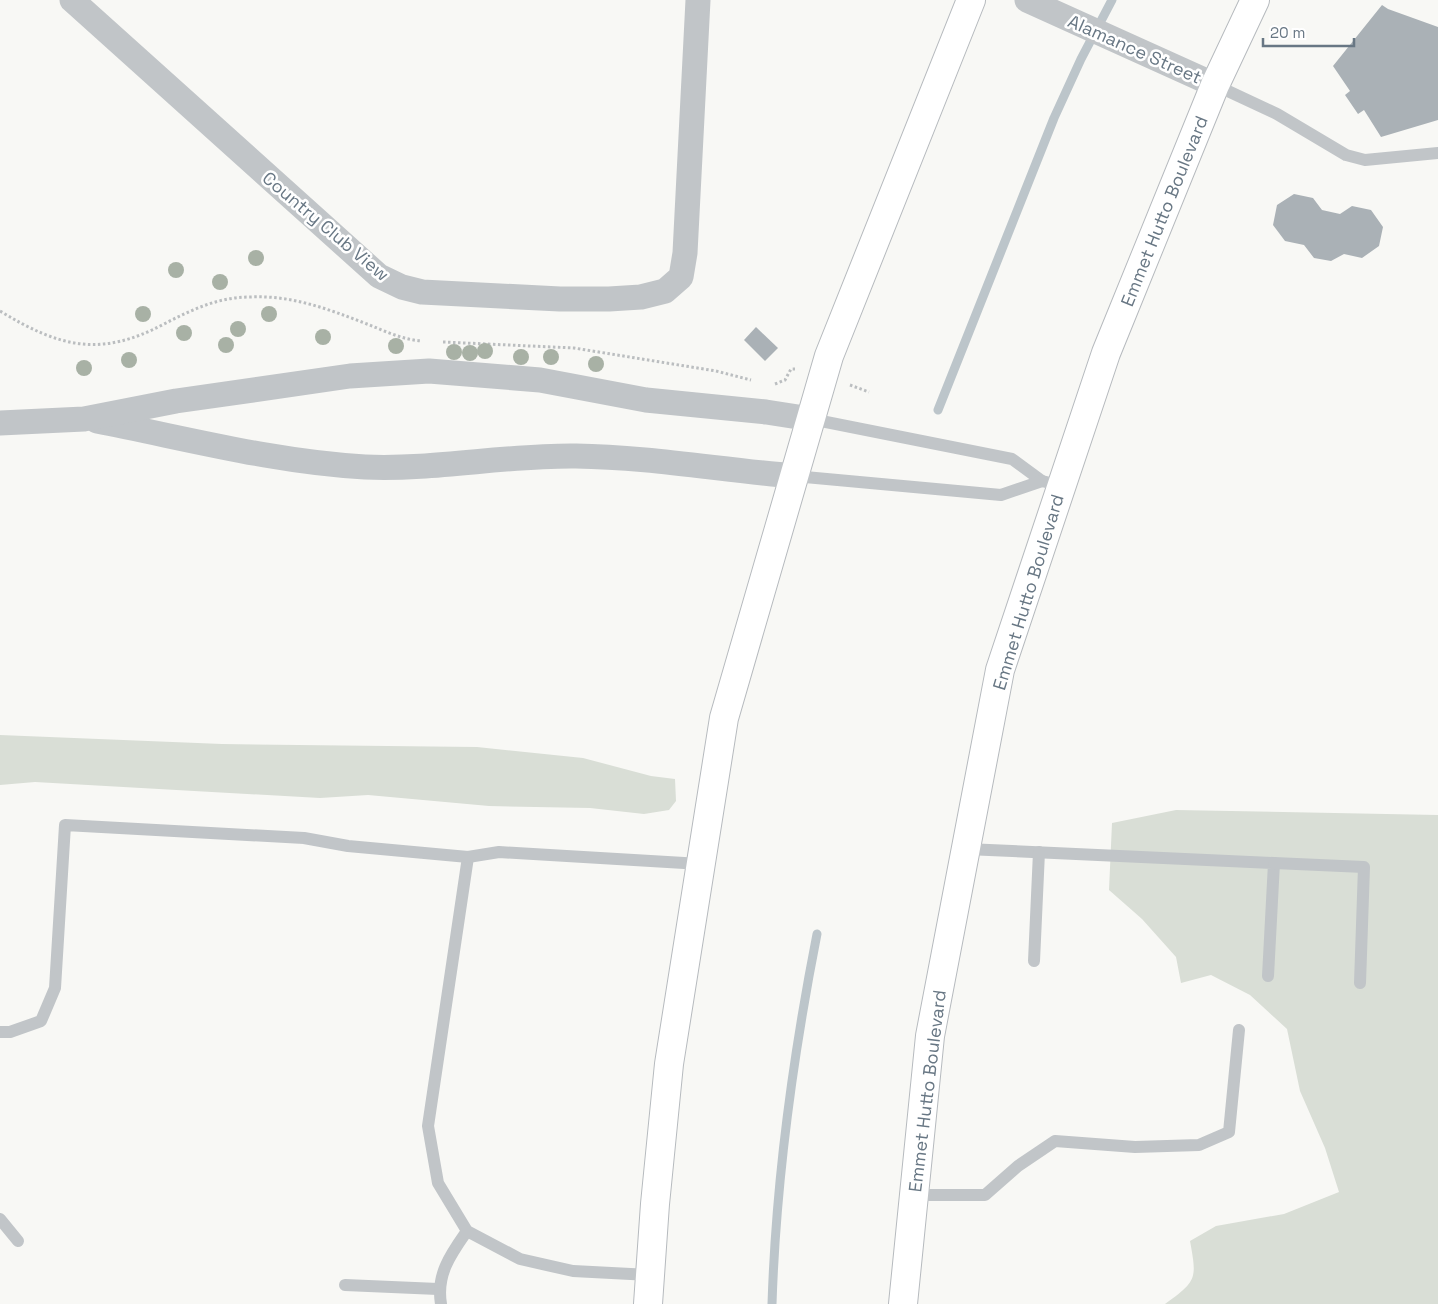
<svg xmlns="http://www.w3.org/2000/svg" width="1438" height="1304" font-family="'Space Grotesk',sans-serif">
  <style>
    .green { fill: #d9ded6 }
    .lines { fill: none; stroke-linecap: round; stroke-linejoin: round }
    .stream { stroke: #bcc5ca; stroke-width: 9 }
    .building { fill: #aab1b6 }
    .secondary-casing { stroke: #b6babe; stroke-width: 30 }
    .path { stroke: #bbbec0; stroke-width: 3; stroke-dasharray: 2.5 2.5; stroke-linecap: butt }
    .lane { stroke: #c1c5c8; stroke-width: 12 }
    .street { stroke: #c1c5c8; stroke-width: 25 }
    .secondary { stroke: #fff; stroke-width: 28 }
    .tree { fill: #a8b1a5 }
    .labels { text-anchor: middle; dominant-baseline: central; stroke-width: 5; stroke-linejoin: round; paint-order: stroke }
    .street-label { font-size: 18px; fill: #687784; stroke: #fff }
  </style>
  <rect width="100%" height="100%" fill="#f8f8f5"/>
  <!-- green -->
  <g class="green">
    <polygon points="0,735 222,744 477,747 583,758 651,776 675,779 676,801 669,810 644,814 590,808 489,806 368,795 320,798 35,782 0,785"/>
    <path d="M 1176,810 L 1438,815 L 1438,1304 L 1165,1304 C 1197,1281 1197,1279 1190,1241 L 1216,1226 L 1284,1214 L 1339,1192 L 1325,1148 L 1300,1091 L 1287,1029 L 1250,995 L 1211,975 L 1181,983 L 1176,957 L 1142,919 L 1109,890 L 1112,823 Z"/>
  </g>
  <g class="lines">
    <!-- stream -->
    <g class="stream">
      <polyline points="938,410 1054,118 1081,59 1112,0"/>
      <path d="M 772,1304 C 776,1180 793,1056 817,934"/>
    </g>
  </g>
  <!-- building -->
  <g class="building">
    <polygon points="1382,5 1388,9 1438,27 1438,120 1381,137 1364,110 1358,114 1345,95 1350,91 1333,66"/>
    <polygon points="1294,194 1313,198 1322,210 1340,214 1352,206 1371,210 1383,227 1379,246 1362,258 1344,254 1331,261 1314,258 1304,245 1285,241 1273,225 1277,205"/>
    <polygon points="756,327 778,348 765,361 744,340"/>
  </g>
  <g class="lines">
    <defs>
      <g id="secondary">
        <polyline points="648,1304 655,1204 669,1064 724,718 829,356 971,0"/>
        <polyline points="903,1304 930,1036 1000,670 1106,353 1215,85 1255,0"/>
      </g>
    </defs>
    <!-- secondary casing -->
    <use href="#secondary" class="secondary-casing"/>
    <!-- path -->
    <g class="path">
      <path d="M 0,311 C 59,347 100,358 164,324 C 191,310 218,297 250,297 C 292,295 328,309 367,324 C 385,331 403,340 422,341"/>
      <polyline points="443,342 574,348 716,371 751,380"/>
      <polyline points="775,384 785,380 791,369 795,369"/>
      <polyline points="850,385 869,392"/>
    </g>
    <!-- lane -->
    <g class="lane">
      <polyline points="1215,85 1277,114 1346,155 1365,160 1438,153"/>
      <polyline points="811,419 1012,459 1042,481 1062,486"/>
      <polyline points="794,476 1001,495 1042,481"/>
      <polyline points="966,849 1274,863 1268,976"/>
      <polyline points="468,857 428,1126 438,1183 467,1231 520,1259 573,1271 650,1275"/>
      <polyline points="1274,863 1364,867 1360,983"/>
      <polyline points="1034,961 1039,852"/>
      <polyline points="0,1032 10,1032 41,1021 55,988 65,825 304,838 348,846 468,857 499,852 701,864"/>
      <polyline points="914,1195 985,1195 1018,1166 1055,1141 1135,1147 1199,1145 1229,1132 1239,1030"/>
      <polyline points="0,1219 18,1241"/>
      <polyline points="345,1285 438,1289"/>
      <path d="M 441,1304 C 436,1274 451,1254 467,1231"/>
    </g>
    <!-- street -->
    <g class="street">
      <polyline points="72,0 379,276 402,287 422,292 560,299 609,299 641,297 665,291 681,277 685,253 698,0"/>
      <polyline points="1027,0 1215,85"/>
      <path d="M 97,421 C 185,438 274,462 365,467 C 435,470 505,455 576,456 C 649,457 721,470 794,476"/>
      <polyline points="0,423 84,419 176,401 350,376 429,371 540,380 646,400 766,412 811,419"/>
    </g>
    <!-- secondary -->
    <use href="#secondary" class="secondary"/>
  </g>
  <!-- trees -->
  <g class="tree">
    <circle cx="256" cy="258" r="8"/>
    <circle cx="176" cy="270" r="8"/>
    <circle cx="220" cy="282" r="8"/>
    <circle cx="143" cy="314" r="8"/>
    <circle cx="269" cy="314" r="8"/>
    <circle cx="238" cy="329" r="8"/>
    <circle cx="184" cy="333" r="8"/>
    <circle cx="323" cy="337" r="8"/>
    <circle cx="226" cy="345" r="8"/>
    <circle cx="396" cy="346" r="8"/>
    <circle cx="485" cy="351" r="8"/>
    <circle cx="454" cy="352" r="8"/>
    <circle cx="470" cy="353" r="8"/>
    <circle cx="521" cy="357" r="8"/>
    <circle cx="551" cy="357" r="8"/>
    <circle cx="129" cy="360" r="8"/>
    <circle cx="596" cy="364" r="8"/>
    <circle cx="84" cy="368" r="8"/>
  </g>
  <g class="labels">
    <!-- street labels -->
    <g class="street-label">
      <text transform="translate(1135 49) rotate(24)">Alamance Street</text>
      <text transform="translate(1164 211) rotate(-68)">Emmet Hutto Boulevard</text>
      <text transform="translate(326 226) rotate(40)">Country Club View</text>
      <text transform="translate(1028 592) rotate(-73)">Emmet Hutto Boulevard</text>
      <text transform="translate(927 1091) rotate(-83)">Emmet Hutto Boulevard</text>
    </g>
  </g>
  <!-- scale -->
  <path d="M1263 38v8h91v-8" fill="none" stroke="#687784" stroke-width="2.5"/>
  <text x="1270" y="38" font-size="15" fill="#687784" stroke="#ffffff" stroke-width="4" paint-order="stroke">20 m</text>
</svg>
